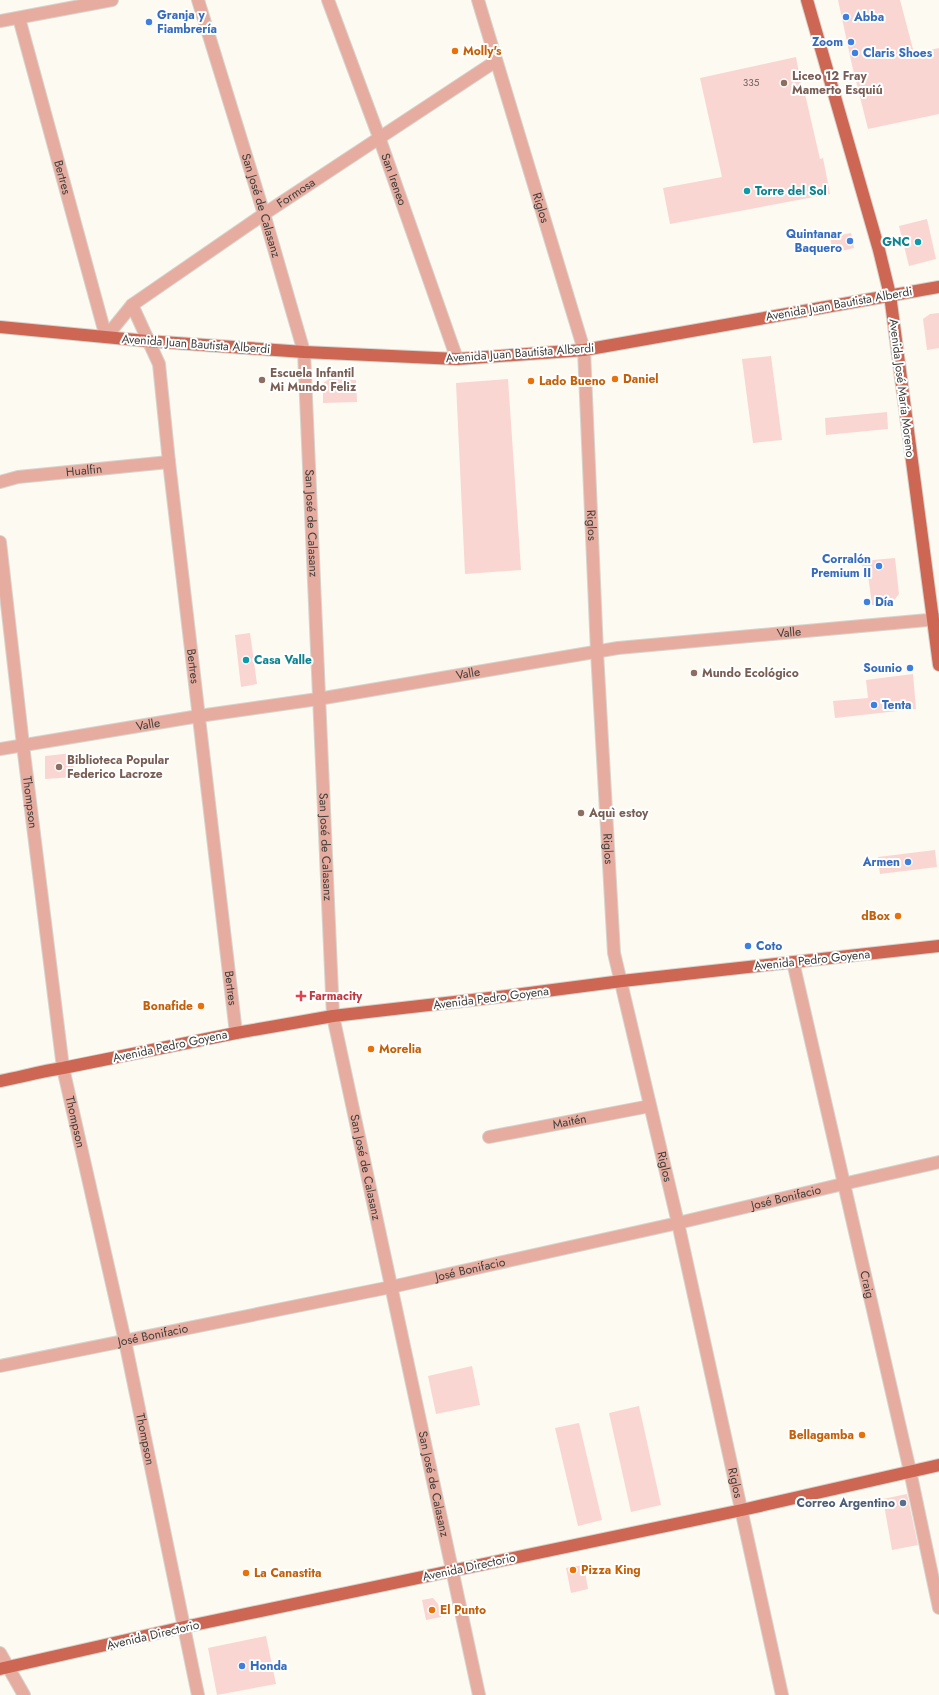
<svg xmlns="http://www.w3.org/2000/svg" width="939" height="1695" font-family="Jost,sans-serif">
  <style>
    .building { fill: #f9d6d1 }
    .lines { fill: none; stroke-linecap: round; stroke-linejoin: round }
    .minor-casing { stroke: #d7d4cd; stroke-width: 14 }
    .major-casing { stroke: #d7d4cd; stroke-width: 14 }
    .minor { stroke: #e7aca0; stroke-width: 12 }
    .major { stroke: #cd6652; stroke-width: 12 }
    .shop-dot { fill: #3f7fe0; stroke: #fff; stroke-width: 1.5 }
    .food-dot { fill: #e8710a; stroke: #fff; stroke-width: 1.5 }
    .education-dot { fill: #8d6e63; stroke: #fff; stroke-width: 1.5 }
    .culture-dot { fill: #0f9aa8; stroke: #fff; stroke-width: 1.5 }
    .health-dot { fill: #e0444e; stroke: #fff; stroke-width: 1.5 }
    .service-dot { fill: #5c6f8a; stroke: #fff; stroke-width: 1.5 }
    .labels { text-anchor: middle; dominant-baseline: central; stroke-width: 4; stroke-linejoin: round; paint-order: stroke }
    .number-label { font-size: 10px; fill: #6d635f }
    .shop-label { font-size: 12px; font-weight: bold; fill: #366cbe; stroke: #fff; text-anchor: start }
    .food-label { font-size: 12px; font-weight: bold; fill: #c56008; stroke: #fff; text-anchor: start }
    .education-label { font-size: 12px; font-weight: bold; fill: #785e54; stroke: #fff; text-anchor: start }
    .street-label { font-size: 12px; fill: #3e3d39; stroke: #fff }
    .culture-label { font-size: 12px; font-weight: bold; fill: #0d838f; stroke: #fff; text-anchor: start }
    .health-label { font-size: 12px; font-weight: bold; fill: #be3a42; stroke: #fff; text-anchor: start }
    .service-label { font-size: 12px; font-weight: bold; fill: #4e5e75; stroke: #fff; text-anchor: end }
  </style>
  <rect width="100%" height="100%" fill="#fdfaf2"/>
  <!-- building -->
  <g class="building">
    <polygon points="838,0 900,0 914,53 939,48 939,114 868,129 852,65"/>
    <polygon points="796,57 803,94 805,94 820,159 823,158 830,194 670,224 663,188 722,177 700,78"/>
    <polygon points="927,219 936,259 909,266 899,226"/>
    <polygon points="851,233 854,248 833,253 830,237"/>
    <polygon points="939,313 939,348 927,350 923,319 930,314"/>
    <polygon points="771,356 782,440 753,443 742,359"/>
    <polygon points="329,379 356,380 357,402 323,403 323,383"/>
    <polygon points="508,379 521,570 465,574 456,383"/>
    <polygon points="887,412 888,429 826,435 825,418"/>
    <polygon points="895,558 899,594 891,604 872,605 868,575 863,575 862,561"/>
    <polygon points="250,633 257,684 241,687 235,635"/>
    <polygon points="913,674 916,709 835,718 833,701 868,698 866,680"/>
    <polygon points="73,753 74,777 45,779 45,756"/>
    <polygon points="935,850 937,867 880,874 878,857"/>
    <polygon points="472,1366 480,1405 436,1414 428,1376"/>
    <polygon points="639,1406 661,1505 631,1512 609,1413"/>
    <polygon points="579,1423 602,1520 578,1526 555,1428"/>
    <polygon points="907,1494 918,1545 892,1550 883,1499"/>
    <polygon points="584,1565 588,1589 571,1593 566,1568"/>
    <polygon points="433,1598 438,1604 441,1617 426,1620 422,1600"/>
    <polygon points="266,1636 276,1684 217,1695 208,1648"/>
  </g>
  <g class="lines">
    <defs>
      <g id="minor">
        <path id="s1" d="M 198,0 L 264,214 L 304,352 L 333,1016 L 479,1695"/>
        <path id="s2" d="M 328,0 L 379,137 L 457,359"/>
        <path id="s3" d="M 478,0 L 584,350 L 597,652 L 614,953 L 678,1223 L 782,1695"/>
        <path id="s4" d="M 19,18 L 106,337"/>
        <polyline points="0,21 112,0"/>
        <path id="s5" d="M 132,305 L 159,364 L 169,462 L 236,1033"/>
        <path id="s6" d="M 106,337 L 132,305 L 264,214 L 496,61"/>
        <path id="s7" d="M 0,482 L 18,477 L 169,462"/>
        <path id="s8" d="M 0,542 L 23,745 L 63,1068 L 125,1341 L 198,1695"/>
        <path id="s9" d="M 0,749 L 199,716 L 318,699 L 618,648 L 939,619"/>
        <path id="s10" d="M 793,962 L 910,1471 L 939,1608"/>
        <path id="s11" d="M 489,1137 L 650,1106"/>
        <path id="s12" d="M 0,1366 L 391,1287 L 678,1223 L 843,1184 L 939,1162"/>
        <polyline points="0,1653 24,1695"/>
      </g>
      <g id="major">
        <polyline points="807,0 879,250 890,295 939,665"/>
        <polyline points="0,327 147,341 304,352 457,359 584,350 939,287"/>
        <path d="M 0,1081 C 21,1077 42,1071 63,1068 L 236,1033 L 333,1016 L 507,996 L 622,981 L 939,946"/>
        <polyline points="0,1669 184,1627 742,1510 939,1465"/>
      </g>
    </defs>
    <!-- minor casing -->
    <use href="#minor" class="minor-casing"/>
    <!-- major casing -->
    <use href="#major" class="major-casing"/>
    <!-- minor -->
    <use href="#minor" class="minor"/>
    <!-- major -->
    <use href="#major" class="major"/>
  </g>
  <!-- markers -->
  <g class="shop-dot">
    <circle cx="846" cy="17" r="4"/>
    <circle cx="149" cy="22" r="4"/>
    <circle cx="851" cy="42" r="4"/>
    <circle cx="855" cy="53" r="4"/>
    <circle cx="850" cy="241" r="4"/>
    <circle cx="879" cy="566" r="4"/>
    <circle cx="867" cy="602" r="4"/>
    <circle cx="910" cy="668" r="4"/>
    <circle cx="874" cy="705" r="4"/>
    <circle cx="908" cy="862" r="4"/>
    <circle cx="748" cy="946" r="4"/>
    <circle cx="242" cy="1666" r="4"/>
  </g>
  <g class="food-dot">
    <circle cx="455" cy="51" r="4"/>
    <circle cx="615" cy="379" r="4"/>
    <circle cx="531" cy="381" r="4"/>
    <circle cx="898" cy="916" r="4"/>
    <circle cx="201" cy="1006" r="4"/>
    <circle cx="371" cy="1049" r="4"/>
    <circle cx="862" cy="1435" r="4"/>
    <circle cx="573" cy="1570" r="4"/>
    <circle cx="246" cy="1573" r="4"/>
    <circle cx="432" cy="1610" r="4"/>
  </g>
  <g class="education-dot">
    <circle cx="784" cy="83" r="4"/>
    <circle cx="262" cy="380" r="4"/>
    <circle cx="694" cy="673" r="4"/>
    <circle cx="59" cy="767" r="4"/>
    <circle cx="581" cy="813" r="4"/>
  </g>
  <g class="culture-dot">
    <circle cx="747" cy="191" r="4"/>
    <circle cx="918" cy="242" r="4"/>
    <circle cx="246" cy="660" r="4"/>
  </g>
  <path class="health-dot" d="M299 990h4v4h4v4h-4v4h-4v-4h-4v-4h4z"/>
  <circle class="service-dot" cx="903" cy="1503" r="4"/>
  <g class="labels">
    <!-- number labels -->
    <g class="number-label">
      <text x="751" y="82">335</text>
    </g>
    <!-- shop labels -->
    <g class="shop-label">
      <text x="157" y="15">Granja y<tspan x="157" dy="14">Fiambrería</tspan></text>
      <text x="854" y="17">Abba</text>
      <text x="843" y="42" text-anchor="end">Zoom</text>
      <text x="863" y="53">Claris Shoes</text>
      <text x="842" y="234" text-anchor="end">Quintanar<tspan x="842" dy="14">Baquero</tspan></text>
      <text x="871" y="559" text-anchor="end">Corralón<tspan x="871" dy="14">Premium II</tspan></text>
      <text x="875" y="602">Día</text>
      <text x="902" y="668" text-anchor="end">Sounio</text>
      <text x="882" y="705">Tenta</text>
      <text x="900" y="862" text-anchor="end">Armen</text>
      <text x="756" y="946">Coto</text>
      <text x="250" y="1666">Honda</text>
    </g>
    <!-- food labels -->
    <g class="food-label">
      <text x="463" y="51">Molly's</text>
      <text x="623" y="379">Daniel</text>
      <text x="539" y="381">Lado Bueno</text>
      <text x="890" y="916" text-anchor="end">dBox</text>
      <text x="193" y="1006" text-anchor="end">Bonafide</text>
      <text x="379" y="1049">Morelia</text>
      <text x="854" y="1435" text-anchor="end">Bellagamba</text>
      <text x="581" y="1570">Pizza King</text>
      <text x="254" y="1573">La Canastita</text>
      <text x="440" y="1610">El Punto</text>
    </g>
    <!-- education labels -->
    <g class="education-label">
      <text x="792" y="76">Liceo 12 Fray<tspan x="792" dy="14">Mamerto Esquiú</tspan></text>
      <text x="270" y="373">Escuela Infantil<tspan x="270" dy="14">Mi Mundo Feliz</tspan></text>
      <text x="702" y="673">Mundo Ecológico</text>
      <text x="67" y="760">Biblioteca Popular<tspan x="67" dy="14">Federico Lacroze</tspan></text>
      <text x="589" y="813">Aquì estoy</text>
    </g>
    <!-- street labels -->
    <g class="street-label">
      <text stroke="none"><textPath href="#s4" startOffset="165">Bertres</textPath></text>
      <text stroke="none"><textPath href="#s2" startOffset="191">San Ireneo</textPath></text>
      <text stroke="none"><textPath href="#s6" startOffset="240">Formosa</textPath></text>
      <text stroke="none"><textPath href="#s1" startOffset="215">San José de Calasanz</textPath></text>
      <text stroke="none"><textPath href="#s3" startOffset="217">Riglos</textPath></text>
      <text transform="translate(839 304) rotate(-10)">Avenida Juan Bautista Alberdi</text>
      <text transform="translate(196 344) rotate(4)">Avenida Juan Bautista Alberdi</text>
      <text transform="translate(520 353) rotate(-4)">Avenida Juan Bautista Alberdi</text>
      <text transform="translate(902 388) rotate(83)">Avenida José María Moreno</text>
      <text stroke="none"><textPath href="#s7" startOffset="85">Hualfin</textPath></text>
      <text stroke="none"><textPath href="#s1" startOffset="539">San José de Calasanz</textPath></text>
      <text stroke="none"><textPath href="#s3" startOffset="541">Riglos</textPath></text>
      <text stroke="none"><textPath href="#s9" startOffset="798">Valle</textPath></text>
      <text stroke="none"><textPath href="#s5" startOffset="369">Bertres</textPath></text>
      <text stroke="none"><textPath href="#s9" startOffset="474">Valle</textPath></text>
      <text stroke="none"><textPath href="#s9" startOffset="150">Valle</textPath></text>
      <text stroke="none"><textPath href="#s8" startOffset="262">Thompson</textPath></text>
      <text stroke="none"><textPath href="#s1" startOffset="863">San José de Calasanz</textPath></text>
      <text stroke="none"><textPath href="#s3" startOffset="865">Riglos</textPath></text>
      <text transform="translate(812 960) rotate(-6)">Avenida Pedro Goyena</text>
      <text stroke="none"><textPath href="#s5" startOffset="693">Bertres</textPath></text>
      <text transform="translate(491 998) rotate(-7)">Avenida Pedro Goyena</text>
      <text transform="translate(170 1046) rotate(-12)">Avenida Pedro Goyena</text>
      <text stroke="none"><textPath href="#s8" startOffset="585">Thompson</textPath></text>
      <text stroke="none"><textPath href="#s11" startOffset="82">Maitén</textPath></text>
      <text stroke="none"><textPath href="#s3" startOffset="1189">Riglos</textPath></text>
      <text stroke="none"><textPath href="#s1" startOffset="1187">San José de Calasanz</textPath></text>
      <text stroke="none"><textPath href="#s12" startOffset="804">José Bonifacio</textPath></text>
      <text stroke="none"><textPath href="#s12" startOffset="480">José Bonifacio</textPath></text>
      <text stroke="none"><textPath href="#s10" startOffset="331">Craig</textPath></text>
      <text stroke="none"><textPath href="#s12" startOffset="156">José Bonifacio</textPath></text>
      <text stroke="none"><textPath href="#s8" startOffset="910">Thompson</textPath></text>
      <text stroke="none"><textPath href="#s3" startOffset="1513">Riglos</textPath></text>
      <text stroke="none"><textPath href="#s1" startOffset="1511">San José de Calasanz</textPath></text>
      <text transform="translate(469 1567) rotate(-12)">Avenida Directorio</text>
      <text transform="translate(153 1635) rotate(-13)">Avenida Directorio</text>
    </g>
    <!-- culture labels -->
    <g class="culture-label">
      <text x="755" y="191">Torre del Sol</text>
      <text x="910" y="242" text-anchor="end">GNC</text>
      <text x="254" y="660">Casa Valle</text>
    </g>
    <!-- health labels -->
    <g class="health-label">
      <text x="309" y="996">Farmacity</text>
    </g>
    <!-- service labels -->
    <g class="service-label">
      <text x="895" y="1503">Correo Argentino</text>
    </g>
  </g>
</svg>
